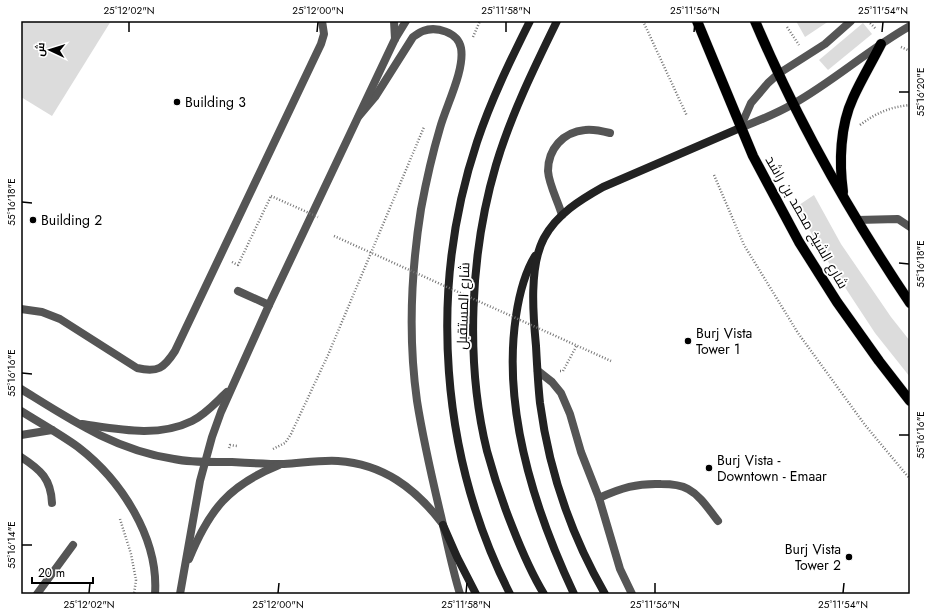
<svg xmlns="http://www.w3.org/2000/svg" width="931" height="615" font-family="Jost,Cairo,sans-serif">
  <style>
    .green { fill: #dcdcdc }
    .lines { fill: none; stroke-linecap: round; stroke-linejoin: round }
    .primary-casing { stroke: #dbdbdb; stroke-width: 11 }
    .path { stroke: #777; stroke-width: 2.5; stroke-dasharray: 1 2; stroke-linecap: butt }
    .lane { stroke: #555; stroke-width: 8 }
    .street { stroke: #555; stroke-width: 8 }
    .secondary { stroke: #222; stroke-width: 8 }
    .primary { stroke: #000; stroke-width: 10 }
    .path-bridge { stroke: #777; stroke-width: 2.5; stroke-dasharray: 1 2; stroke-linecap: butt }
    .ticks { fill: none; stroke: #000; stroke-width: 1.5 }
    .poi-dot { fill: #000; stroke: #fff; stroke-width: 1.5 }
    .labels { text-anchor: middle; dominant-baseline: central; stroke-width: 3.5; stroke-linejoin: round; paint-order: stroke }
    .poi-label { font-size: 14px; fill: #000; stroke: #fff; text-anchor: start }
    .street-label { font-size: 14px; fill: #000; stroke: #fff }
    .neatline { fill: none; stroke: #000; stroke-width: 1.5 }
    .ticks-label { font-size: 10px; text-anchor: middle; fill: #000 }
  </style>
  <rect width="100%" height="100%" fill="#fff"/>
  <!-- green -->
  <g class="green">
    <polygon points="21,21 111,21 52,116 21,97"/>
    <polygon points="796,21 829,21 805,37"/>
    <polygon points="863,23 872,34 828,70 819,60"/>
    <polygon points="814,195 841,244 891,317 910,341 910,377 875,333 827,260 796,207"/>
  </g>
  <g class="lines">
    <defs>
      <g id="primary">
        <polyline points="697,21 753,156 799,242 837,302 879,361 910,401"/>
        <path d="M 755,21 C 797,120 850,214 910,303"/>
        <path d="M 843,192 C 839,162 840,126 853,98 C 861,80 872,62 881,44"/>
      </g>
    </defs>
    <!-- primary casing -->
    <use href="#primary" class="primary-casing"/>
    <!-- path -->
    <g class="path">
      <polyline points="643,21 687,116"/>
      <polyline points="868,21 876,29"/>
      <polyline points="787,27 799,45"/>
      <polyline points="473,37 480,21"/>
      <polyline points="901,47 910,51"/>
      <path d="M 860,125 C 876,113 890,107 910,105"/>
      <polyline points="714,175 744,245 798,333 865,425 910,479"/>
      <polyline points="232,262 238,265 271,196"/>
      <polyline points="560,371 563,371 577,345"/>
      <polyline points="229,448 230,445 237,446"/>
      <polyline points="273,449 285,443 291,434 328,355 424,127"/>
      <polyline points="120,519 131,554 136,580 134,594"/>
    </g>
    <!-- lane -->
    <g class="lane">
      <path d="M 562,215 C 558,201 549,185 548,171 C 548,149 563,132 585,130 C 593,129 602,131 610,133"/>
      <polyline points="857,220 898,219 910,227"/>
      <polyline points="238,291 269,305"/>
      <path d="M 21,309 L 42,312 L 60,319 L 137,368 C 158,373 164,368 175,351 L 321,44 L 324,34 L 322,21"/>
      <polyline points="538,371 552,382 561,393 570,414 581,452 599,498 620,569 632,594"/>
      <polyline points="21,435 52,430"/>
      <path d="M 21,457 C 41,470 51,479 52,503"/>
      <path d="M 599,498 C 621,488 637,483 661,484 C 670,484 681,485 688,489 C 701,496 709,510 718,521"/>
      <polyline points="37,594 73,545"/>
    </g>
    <!-- street -->
    <g class="street">
      <polyline points="394,21 395,39"/>
      <path d="M 359,116 L 375,97 L 413,37 C 416,35 420,32 423,31 C 436,26 458,32 461,48 C 465,70 446,106 440,128 C 432,155 426,182 421,209 C 411,272 408,337 417,401 C 423,439 432,478 441,516 C 447,542 452,568 460,594"/>
      <path d="M 740,128 C 758,121 776,114 793,104 C 834,81 869,49 910,26"/>
      <polyline points="740,128 751,103 768,83 778,74 825,44 851,21"/>
      <path d="M 21,389 C 71,420 115,450 174,459 C 193,463 213,462 232,462 C 249,463 267,464 284,464 C 302,463 320,460 338,461 C 383,464 415,488 442,523"/>
      <path d="M 21,411 C 40,423 60,434 78,447 C 121,480 159,538 155,594"/>
      <path d="M 82,424 C 117,429 158,438 192,421 C 206,414 216,402 227,392"/>
      <path d="M 189,559 C 209,510 229,485 279,465"/>
      <polyline points="180,594 200,481 212,437 221,412 269,305 395,39 406,21"/>
    </g>
    <!-- secondary -->
    <g class="secondary">
      <path d="M 535,256 C 524,274 519,296 516,316 C 502,409 535,511 574,594"/>
      <polyline points="443,525 457,557 476,594"/>
      <path d="M 510,594 C 440,456 428,289 477,142 C 491,100 510,61 530,21"/>
      <path d="M 544,594 C 531,573 521,549 512,526 C 502,501 494,477 487,451 C 465,362 470,253 496,165 C 511,115 534,68 557,21"/>
      <path d="M 605,594 C 571,535 549,471 540,403 C 538,384 537,365 536,346 C 533,315 529,266 544,238 C 557,214 580,200 603,187 L 740,128"/>
    </g>
    <!-- primary -->
    <use href="#primary" class="primary"/>
    <!-- path-bridge -->
    <g class="path-bridge">
      <polyline points="271,196 318,217"/>
      <polyline points="334,236 611,361"/>
    </g>
  </g>
  <!-- ticks -->
  <path class="ticks" d="M 129,32 L 129,22M 317,32 L 318,22M 506,32 L 506,22M 694,32 L 695,22M 882,32 L 883,22M 899,92 L 909,92M 22,202 L 32,203M 899,263 L 909,264M 22,373 L 32,374M 899,435 L 909,435M 22,545 L 32,545M 89,593 L 90,583M 278,593 L 279,583M 466,593 L 467,583M 655,593 L 655,583M 843,593 L 844,583"/>
  <!-- markers -->
  <g class="poi-dot">
    <circle cx="177" cy="102" r="4"/>
    <circle cx="33" cy="220" r="4"/>
    <circle cx="688" cy="341" r="4"/>
    <circle cx="709" cy="468" r="4"/>
    <circle cx="849" cy="557" r="4"/>
  </g>
  <g class="labels">
    <!-- poi labels -->
    <g class="poi-label">
      <text x="185" y="102">Building 3</text>
      <text x="41" y="220">Building 2</text>
      <text x="696" y="333">Burj Vista<tspan x="696" dy="16">Tower 1</tspan></text>
      <text x="717" y="460">Burj Vista -<tspan x="717" dy="16">Downtown - Emaar</tspan></text>
      <text x="841" y="549" text-anchor="end">Burj Vista<tspan x="841" dy="16">Tower 2</tspan></text>
    </g>
    <!-- street labels -->
    <g class="street-label">
      <text transform="translate(807 222) rotate(60)">شارع الشيخ محمد بن راشد</text>
      <text transform="translate(463 306) rotate(-88)">شارع المستقبل</text>
    </g>
  </g>
  <!-- border -->
  <rect width="931" height="615" fill="none" stroke="#ffffff" stroke-width="44"/>
  <!-- north arrow -->
  <g transform="translate(50 50) rotate(274)" stroke="#ffffff" stroke-width="3" paint-order="stroke">
  <path d="M0-3L7 15L0 10L-7 15Z" fill="#000000"/>
  <text y="-6" font-size="11" font-weight="bold" text-anchor="middle" fill="#000000">ش</text>
  </g>
  <!-- scale -->
  <path d="M32 577v6h61v-6" fill="none" stroke="#000000" stroke-width="2"/>
  <text x="38" y="577" font-size="12" fill="#000000" stroke="#ffffff" stroke-width="3" paint-order="stroke">20 m</text>
  <rect x="22" y="22" width="887" height="571" class="neatline"/>
  <g class="ticks-label">
    <text x="129" y="14">25°12'02"N</text>
    <text x="318" y="14">25°12'00"N</text>
    <text x="506" y="14">25°11'58"N</text>
    <text x="695" y="14">25°11'56"N</text>
    <text x="883" y="14">25°11'54"N</text>
    <text transform="translate(920 92) rotate(-90)" y="4">55°16'20"E</text>
    <text transform="translate(11 202) rotate(-90)" y="4">55°16'18"E</text>
    <text transform="translate(920 264) rotate(-90)" y="4">55°16'18"E</text>
    <text transform="translate(11 373) rotate(-90)" y="4">55°16'16"E</text>
    <text transform="translate(920 435) rotate(-90)" y="4">55°16'16"E</text>
    <text transform="translate(11 545) rotate(-90)" y="4">55°16'14"E</text>
    <text x="89" y="608">25°12'02"N</text>
    <text x="278" y="608">25°12'00"N</text>
    <text x="466" y="608">25°11'58"N</text>
    <text x="655" y="608">25°11'56"N</text>
    <text x="843" y="608">25°11'54"N</text>
  </g>
</svg>
